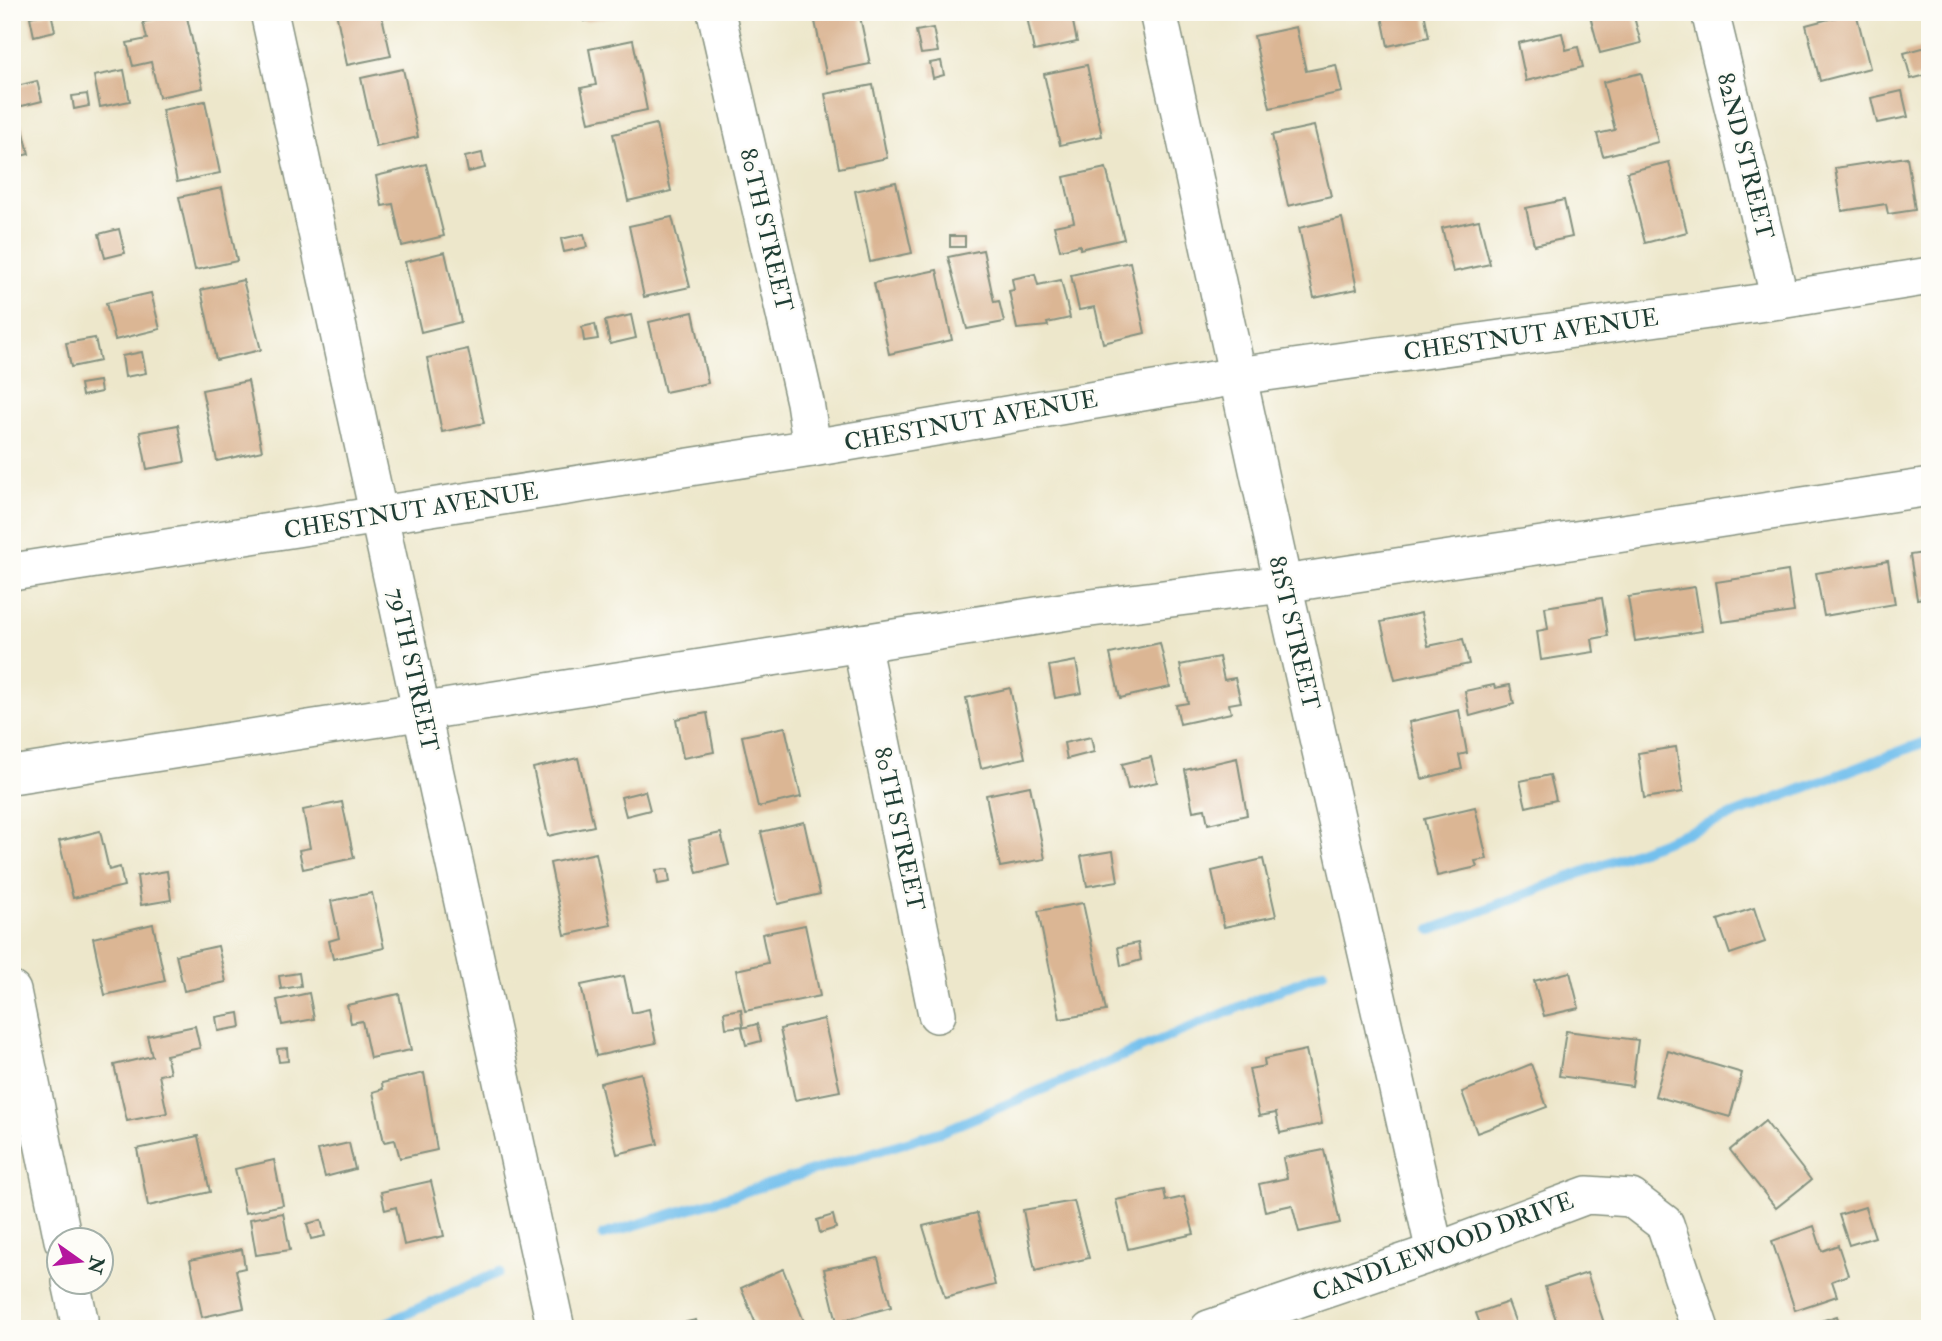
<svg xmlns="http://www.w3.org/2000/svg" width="1942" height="1341" font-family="'IM FELL Double Pica',serif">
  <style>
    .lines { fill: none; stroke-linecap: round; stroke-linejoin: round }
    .stream { stroke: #73c0ed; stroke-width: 10 }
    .building { fill: #dbb694 }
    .minor-casing { stroke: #869280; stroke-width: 40 }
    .minor { stroke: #fff; stroke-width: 37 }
    .labels { text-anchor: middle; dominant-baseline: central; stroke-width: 5; stroke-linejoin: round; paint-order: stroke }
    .street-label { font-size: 24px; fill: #1f3d34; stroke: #fdfcf7 }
  </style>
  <rect width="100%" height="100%" fill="#fdfcf7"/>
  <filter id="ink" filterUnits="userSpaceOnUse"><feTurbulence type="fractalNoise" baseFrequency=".0143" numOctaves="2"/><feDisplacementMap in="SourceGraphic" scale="14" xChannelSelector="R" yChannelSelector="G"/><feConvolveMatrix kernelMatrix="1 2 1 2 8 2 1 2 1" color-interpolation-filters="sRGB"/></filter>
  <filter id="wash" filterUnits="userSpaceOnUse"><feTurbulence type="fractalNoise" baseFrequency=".00686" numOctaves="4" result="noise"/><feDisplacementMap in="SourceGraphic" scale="28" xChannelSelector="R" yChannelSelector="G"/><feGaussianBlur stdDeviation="1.57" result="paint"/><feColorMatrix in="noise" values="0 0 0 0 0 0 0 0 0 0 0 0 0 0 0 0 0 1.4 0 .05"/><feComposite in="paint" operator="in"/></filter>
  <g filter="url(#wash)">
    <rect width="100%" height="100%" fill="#ede7cb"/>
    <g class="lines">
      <!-- stream -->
      <g class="stream">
        <polyline points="1431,930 1930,740"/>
        <polyline points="603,1235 943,1131 1323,972"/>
        <polyline points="373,1329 499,1272"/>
      </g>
    </g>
    <g id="blocks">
      <!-- building -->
      <g class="building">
        <polygon points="51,12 55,31 34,36 30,17"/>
        <polygon points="336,12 381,12 391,56 347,65"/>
        <polygon points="583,12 626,12 626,14 584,21"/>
        <polygon points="813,12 859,12 870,64 826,73"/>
        <polygon points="1026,12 1071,12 1077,42 1034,51"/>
        <polygon points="1381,12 1424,12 1429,37 1388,46"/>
        <polygon points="1589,12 1636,12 1637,16 1634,17 1641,43 1600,53"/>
        <polygon points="1856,12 1870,68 1820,81 1806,25"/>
        <polygon points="186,13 203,88 159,97 151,62 133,66 127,43 147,39 143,22"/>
        <polygon points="1296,27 1306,71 1336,65 1342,92 1270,108 1254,36"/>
        <polygon points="933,28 938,52 921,54 916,31"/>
        <polygon points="1562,33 1566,50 1578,47 1583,67 1526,81 1518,43"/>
        <polygon points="633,40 647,110 589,122 581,88 596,85 589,49"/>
        <polygon points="1930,46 1930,74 1911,79 1904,53"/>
        <polygon points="941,61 944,75 933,78 930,63"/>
        <polygon points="1087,65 1102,136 1060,145 1044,74"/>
        <polygon points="403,69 418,137 376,147 361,78"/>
        <polygon points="124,70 130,101 100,107 94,76"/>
        <polygon points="1641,73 1658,142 1603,156 1597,134 1615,130 1603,82"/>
        <polygon points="37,81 42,101 18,107 13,87"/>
        <polygon points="873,85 887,158 839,168 825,94"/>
        <polygon points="1902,91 1908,117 1877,123 1871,98"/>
        <polygon points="87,94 89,106 74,109 72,96"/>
        <polygon points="205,101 220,173 177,182 162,110"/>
        <polygon points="22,124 29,154 12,158 12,126"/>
        <polygon points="656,124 671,191 628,201 613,134"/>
        <polygon points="1314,126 1331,196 1288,206 1272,135"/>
        <polygon points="482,153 485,168 468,172 465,157"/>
        <polygon points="1907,157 1915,210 1888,214 1886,204 1842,211 1835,168"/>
        <polygon points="1669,162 1687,232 1645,243 1627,172"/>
        <polygon points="426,164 444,236 402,246 393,204 382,206 376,176"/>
        <polygon points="1106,168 1124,239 1080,249 1080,245 1060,250 1054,226 1074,222 1064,177"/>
        <polygon points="896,182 912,253 870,262 855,191"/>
        <polygon points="222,188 237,261 195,270 179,197"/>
        <polygon points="1564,200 1572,237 1534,245 1526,208"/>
        <polygon points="672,217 690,287 644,297 629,226"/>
        <polygon points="1342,218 1357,289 1314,298 1299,228"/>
        <polygon points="1479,220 1490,264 1453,272 1442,228"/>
        <polygon points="119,229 125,253 105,258 99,234"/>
        <polygon points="584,234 587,247 564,252 561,239"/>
        <rect x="950" y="236" width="15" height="11"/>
        <polygon points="983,250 994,302 999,301 1004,322 967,329 948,257"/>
        <polygon points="445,252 461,322 421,332 405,262"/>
        <polygon points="1130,262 1145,333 1103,343 1095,307 1079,310 1071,275"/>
        <polygon points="937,270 952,340 889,354 874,283"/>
        <polygon points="1035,274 1038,285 1061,280 1070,318 1047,323 1048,326 1017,329 1009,291 1014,290 1012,279"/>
        <polygon points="243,280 261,350 216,360 201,290"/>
        <polygon points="151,293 160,329 115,340 106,303"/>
        <polygon points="693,312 708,383 665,392 649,322"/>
        <polygon points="631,315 636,338 610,344 605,321"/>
        <polygon points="595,324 598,339 584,341 582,327"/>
        <polygon points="95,338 100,361 71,367 66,343"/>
        <polygon points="468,349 484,423 442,432 427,358"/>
        <polygon points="142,352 146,373 125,377 122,356"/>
        <polygon points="99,381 101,392 82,396 80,384"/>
        <polygon points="248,381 262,451 217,461 202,390"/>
        <polygon points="178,425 185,462 147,469 140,432"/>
        <polygon points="12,435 18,457 12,458"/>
        <polygon points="1930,552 1930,597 1917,599 1910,555"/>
        <polygon points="1888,561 1895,604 1824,616 1816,573"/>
        <polygon points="1788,571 1794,612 1722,622 1716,582"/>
        <polygon points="1695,587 1702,631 1635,641 1628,597"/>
        <polygon points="1602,598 1608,636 1592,639 1594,652 1541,660 1537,631 1548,629 1545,607"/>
        <polygon points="1421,613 1428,646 1463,639 1469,664 1395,680 1381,622"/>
        <polygon points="1160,643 1170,687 1120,698 1110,654"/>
        <polygon points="1219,657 1224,680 1235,678 1241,702 1229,704 1231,713 1180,724 1176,705 1188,703 1180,665"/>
        <polygon points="1076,661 1082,693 1055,698 1049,666"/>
        <polygon points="1494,685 1495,688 1510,685 1514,704 1470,716 1465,691"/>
        <polygon points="1010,688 1025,758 981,768 966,698"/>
        <polygon points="1459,710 1467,753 1459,755 1462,769 1422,779 1409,722"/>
        <polygon points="707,713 714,752 683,758 676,719"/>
        <polygon points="785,727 801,797 758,807 742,736"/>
        <polygon points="1091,737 1094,752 1067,759 1064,743"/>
        <polygon points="1676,747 1683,792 1644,798 1638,753"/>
        <polygon points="1151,757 1157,782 1128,789 1122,764"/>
        <polygon points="578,758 594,826 548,836 533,768"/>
        <polygon points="1237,758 1247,815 1208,824 1205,809 1193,811 1185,770"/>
        <polygon points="1550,775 1556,800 1526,807 1520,781"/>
        <polygon points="1030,786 1045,859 1000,867 986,795"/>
        <polygon points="645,791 650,810 626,816 621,797"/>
        <polygon points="342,802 354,858 303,869 299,850 310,848 303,810"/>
        <polygon points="1475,807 1487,859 1475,861 1477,867 1437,876 1424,819"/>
        <polygon points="804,822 820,894 778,904 761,832"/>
        <polygon points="100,831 109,870 120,867 124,886 73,898 59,841"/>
        <polygon points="721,833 729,865 697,873 689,840"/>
        <polygon points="1113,851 1118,881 1087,886 1081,856"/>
        <polygon points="596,853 611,925 565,935 550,863"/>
        <polygon points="1263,859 1276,916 1224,927 1212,871"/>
        <polygon points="668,869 670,882 658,884 656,870"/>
        <polygon points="167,871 171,900 141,905 137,876"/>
        <polygon points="372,893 384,948 333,959 329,941 339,938 331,901"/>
        <polygon points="1083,903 1106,1011 1060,1019 1038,911"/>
        <polygon points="1754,908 1765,942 1730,954 1718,920"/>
        <polygon points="153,924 165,981 105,995 93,938"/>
        <polygon points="805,925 820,996 745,1011 736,970 768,963 762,934"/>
        <polygon points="1138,943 1141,960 1121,966 1118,947"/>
        <polygon points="218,946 226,982 184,991 176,955"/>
        <polygon points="1570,972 1579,1008 1544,1016 1534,981"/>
        <polygon points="299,973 301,986 281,989 279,976"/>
        <polygon points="624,976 632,1013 649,1009 656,1043 596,1056 581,985"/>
        <polygon points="309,993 314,1019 282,1025 277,1000"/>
        <polygon points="399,994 411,1050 370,1058 362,1021 351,1023 347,1005"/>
        <polygon points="741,1009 743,1026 726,1028 724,1012"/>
        <polygon points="239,1013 241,1027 218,1031 216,1017"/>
        <polygon points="824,1019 840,1091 795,1100 780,1029"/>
        <polygon points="757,1024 761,1041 746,1045 742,1028"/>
        <polygon points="195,1026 200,1048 166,1055 170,1073 159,1075 167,1113 127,1121 114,1065 152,1056 147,1036"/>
        <polygon points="1566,1031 1638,1040 1632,1086 1559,1076"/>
        <polygon points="287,1048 288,1061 279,1062 277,1049"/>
        <polygon points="1306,1050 1322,1124 1280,1133 1276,1113 1259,1116 1249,1069 1265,1066 1264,1059"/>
        <polygon points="1668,1051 1742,1073 1730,1117 1655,1096"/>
        <polygon points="1531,1064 1547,1107 1477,1133 1462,1092"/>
        <polygon points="424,1073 437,1150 400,1158 395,1140 384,1142 373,1092 383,1089 382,1083"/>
        <polygon points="641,1073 658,1144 617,1154 600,1083"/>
        <polygon points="1765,1121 1811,1180 1776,1208 1730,1150"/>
        <polygon points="198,1136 210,1192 148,1206 137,1149"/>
        <polygon points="349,1143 355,1169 325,1177 318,1150"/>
        <polygon points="1324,1150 1340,1223 1299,1232 1292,1205 1265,1211 1259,1184 1287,1178 1283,1158"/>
        <polygon points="274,1160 283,1205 245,1213 235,1169"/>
        <polygon points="431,1181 444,1236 404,1245 396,1207 385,1210 381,1192"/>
        <polygon points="1164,1190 1166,1201 1184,1197 1194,1234 1128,1249 1116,1200"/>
        <polygon points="1074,1201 1089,1258 1035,1271 1023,1210"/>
        <polygon points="1865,1207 1875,1237 1849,1245 1839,1215"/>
        <polygon points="283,1213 290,1250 256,1255 250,1219"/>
        <polygon points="977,1213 995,1285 945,1298 923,1226"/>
        <polygon points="833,1215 836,1228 820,1233 817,1220"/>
        <polygon points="321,1220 325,1236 311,1239 307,1224"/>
        <polygon points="1814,1226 1822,1251 1838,1245 1848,1275 1832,1281 1837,1296 1795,1310 1772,1241"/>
        <polygon points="242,1249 245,1268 236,1270 244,1308 202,1317 190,1260"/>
        <polygon points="878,1258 891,1307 837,1322 824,1269"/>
        <polygon points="783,1269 807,1329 758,1329 741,1288"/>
        <polygon points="1587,1273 1606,1329 1559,1329 1545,1287"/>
        <polygon points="1508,1302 1518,1329 1482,1329 1476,1313"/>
        <polygon points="1837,1316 1841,1329 1799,1329 1798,1328"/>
        <polygon points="696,1320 699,1329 679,1329 678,1324"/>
      </g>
    </g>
  </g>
  <g filter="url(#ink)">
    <use href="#blocks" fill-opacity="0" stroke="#869280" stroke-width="2"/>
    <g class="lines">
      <defs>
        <g id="minor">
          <polyline points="269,12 556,1329"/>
          <polyline points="716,12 805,402 812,448"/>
          <polyline points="1158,12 1283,584 1435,1252"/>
          <polyline points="1710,12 1780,300"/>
          <polyline points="12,572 812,448 1237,376 1780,300 1930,276"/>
          <polyline points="861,643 937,1014"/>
          <polyline points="12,775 1075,610 1283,584 1930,487"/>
          <polyline points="12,991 63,1240"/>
          <polyline points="71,1282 79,1319"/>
          <polyline points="1209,1329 1435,1252 1587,1195 1631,1198 1665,1224 1700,1329"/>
        </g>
      </defs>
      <!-- minor casing -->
      <use href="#minor" class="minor-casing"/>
      <!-- minor -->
      <use href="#minor" class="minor"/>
    </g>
  </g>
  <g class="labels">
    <!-- street labels -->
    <g class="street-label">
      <text transform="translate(1745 156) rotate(76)">82ND STREET</text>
      <text transform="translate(766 230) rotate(77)">80TH STREET</text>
      <text transform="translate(1531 335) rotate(-8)">CHESTNUT AVENUE</text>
      <text transform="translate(971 421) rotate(-10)">CHESTNUT AVENUE</text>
      <text transform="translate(411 511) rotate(-9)">CHESTNUT AVENUE</text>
      <text transform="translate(1294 633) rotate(77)">81ST STREET</text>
      <text transform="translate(413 670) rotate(78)">79TH STREET</text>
      <text transform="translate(899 829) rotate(78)">80TH STREET</text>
      <text transform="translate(1443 1247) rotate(-20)">CANDLEWOOD DRIVE</text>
    </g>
  </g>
  <!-- margin -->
  <rect width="1942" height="1341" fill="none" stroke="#fdfcf7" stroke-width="42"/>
  <!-- north arrow -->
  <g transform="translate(80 1261) rotate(104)"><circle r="33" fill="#fdfcf7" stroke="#a4b0a9" stroke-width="2"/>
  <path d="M0-5L12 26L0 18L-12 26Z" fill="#b5179e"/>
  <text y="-10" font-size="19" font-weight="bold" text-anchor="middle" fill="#1f3d34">N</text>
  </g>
</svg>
